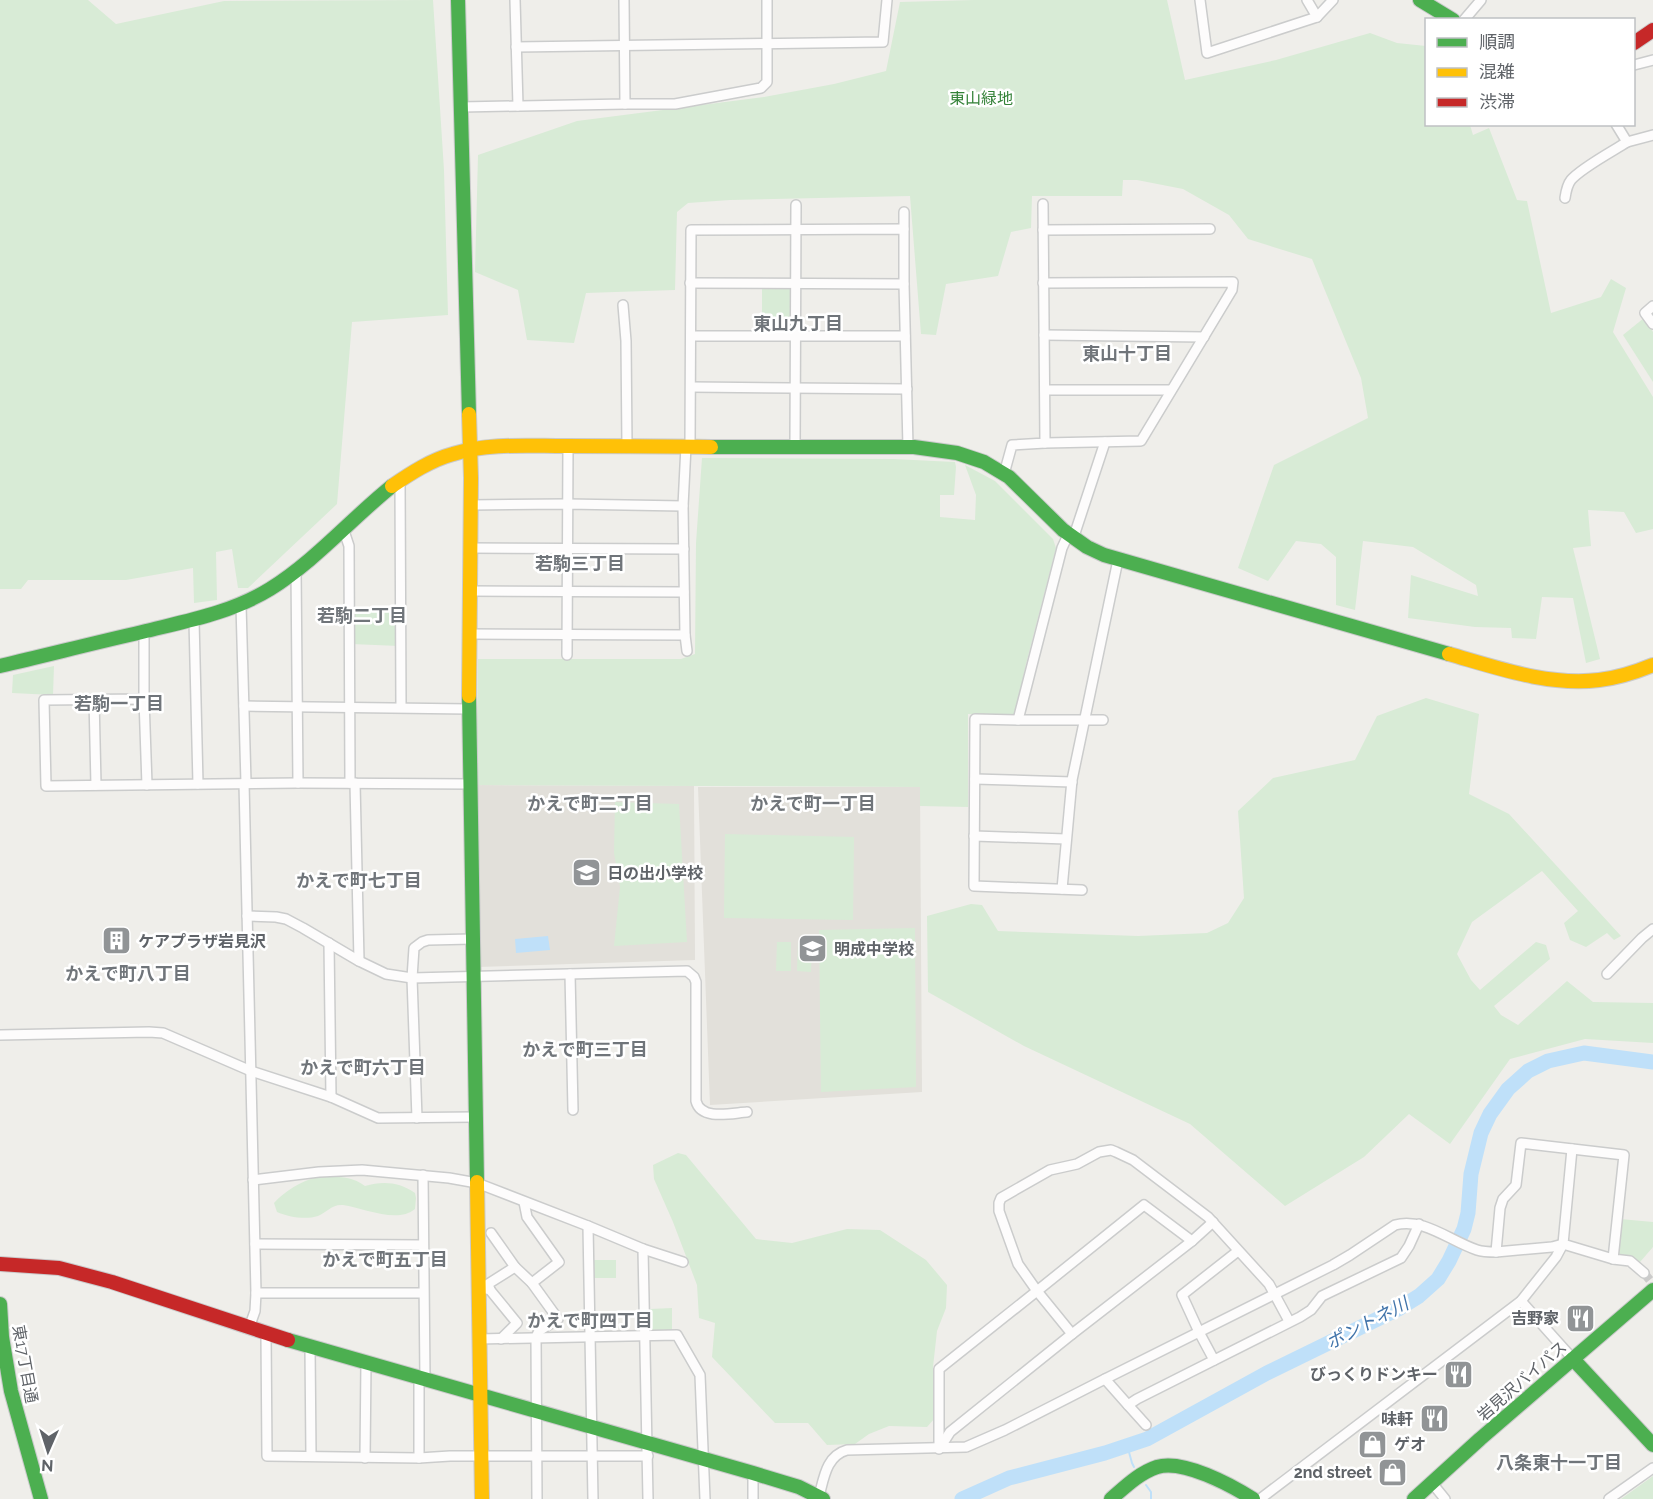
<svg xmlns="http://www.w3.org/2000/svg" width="1653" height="1499" font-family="Raleway,'Noto Sans JP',sans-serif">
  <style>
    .education { fill: #e2e0da }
    .green { fill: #d8ebd6 }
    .water { fill: #bfe0f9 }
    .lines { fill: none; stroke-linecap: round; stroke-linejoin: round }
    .stream { stroke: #bfe0f9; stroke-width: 2 }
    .river { stroke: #bfe0f9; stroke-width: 15 }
    .street-tunnel { stroke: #cbcbca; stroke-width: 9; stroke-dasharray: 9 4.5; stroke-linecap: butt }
    .street-casing { stroke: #cbcccc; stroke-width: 12 }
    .fast-casing { stroke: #cacacb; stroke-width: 16 }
    .slow-casing { stroke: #cacacb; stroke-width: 16 }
    .jam-casing { stroke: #cacacb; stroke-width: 16 }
    .street { stroke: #fdfcfc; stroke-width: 9 }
    .fast { stroke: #4caf50; stroke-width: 14 }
    .slow { stroke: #ffc107; stroke-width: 14 }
    .jam { stroke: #c62828; stroke-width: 14 }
    .labels { text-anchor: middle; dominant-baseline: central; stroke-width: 5; stroke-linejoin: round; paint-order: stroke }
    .park-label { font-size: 16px; fill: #348238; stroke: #fff }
    .poi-label { font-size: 16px; font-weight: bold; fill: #5f6368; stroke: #fff; text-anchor: start }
    .street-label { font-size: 16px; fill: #5f6368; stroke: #fff }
    .neighbourhood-label { font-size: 18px; font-weight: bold; fill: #70757a; stroke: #fff }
    .water-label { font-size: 18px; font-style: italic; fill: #4174aa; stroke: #fff }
  </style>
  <rect width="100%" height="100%" fill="#efeeea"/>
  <!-- education -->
  <g class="education">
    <polygon points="476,785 694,786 695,960 478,967"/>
    <polygon points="698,787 920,787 922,1092 710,1105"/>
  </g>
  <!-- green -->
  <g class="green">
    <polygon points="0,0 88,0 116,24 224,1 433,0 444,170 448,315 352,322 337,504 248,588 238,588 232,549 216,552 217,600 194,603 193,568 126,580 28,580 21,589 0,589"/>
    <polygon points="974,0 1167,0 1185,80 1276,60 1370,33 1397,43 1426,46 1426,124 1470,125 1473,135 1489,128 1517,200 1527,201 1551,313 1601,297 1611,279 1626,288 1613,332 1653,397 1653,529 1636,533 1624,512 1588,510 1591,546 1573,548 1600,659 1586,663 1573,598 1542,597 1536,639 1512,638 1511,628 1475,627 1408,618 1411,575 1478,596 1476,585 1413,547 1363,541 1355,610 1336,605 1336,557 1321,544 1296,541 1268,581 1238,568 1274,465 1368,418 1361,378 1312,259 1248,239 1229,215 1183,189 1137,180 1123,180 1122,196 1032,196 1031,228 1011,232 998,276 946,284 936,335 921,334 910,196 730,200 688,203 677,212 675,290 586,293 574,343 527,340 518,290 475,272 478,155 577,121 764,97 834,84 886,71 900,2"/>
    <polygon points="762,287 788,287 791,290 791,329 788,332 762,331"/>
    <polygon points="1644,318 1653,332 1653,382 1623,335"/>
    <polygon points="702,458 893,459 955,462 956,467 954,495 940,495 940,517 975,520 976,495 965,465 995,481 1053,539 1056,548 1026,664 1015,715 968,714 968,807 920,806 920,787 476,785 478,659 681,659 695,654 696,543"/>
    <polygon points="351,608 399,609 399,646 351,644"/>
    <polygon points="54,666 53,695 12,693 13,675"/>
    <polygon points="1426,698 1479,714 1469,794 1509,814 1621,936 1614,940 1607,933 1586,947 1570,940 1564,923 1578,911 1542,871 1472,922 1457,954 1471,980 1480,990 1536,942 1546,945 1550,959 1494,1006 1501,1015 1518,1025 1567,981 1593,1002 1653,1003 1653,1043 1585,1039 1510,1059 1450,1144 1409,1114 1364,1157 1285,1206 1190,1124 1024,1046 928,992 927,916 971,904 982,905 998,931 1138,936 1207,933 1228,923 1244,898 1238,811 1273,778 1355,760 1377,716"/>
    <polygon points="615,802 679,804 687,942 614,946 620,887 614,853"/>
    <polygon points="725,834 854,837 853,920 724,918"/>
    <polygon points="915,928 916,1087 821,1092 819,930"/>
    <polygon points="777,942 791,942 791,971 776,971"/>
    <polygon points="798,943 812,943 811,972 797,971"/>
    <polygon points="678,1153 686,1155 756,1239 792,1243 847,1229 880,1230 926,1260 947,1285 946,1308 937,1331 933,1367 935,1418 927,1427 889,1426 869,1434 855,1444 827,1445 808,1423 775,1423 712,1357 715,1323 699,1318 697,1285 673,1222 654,1179 653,1165"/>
    <path d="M 317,1177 C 335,1177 350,1175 365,1186 C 383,1181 399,1182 415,1193 L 416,1198 L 415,1209 C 397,1224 364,1208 343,1205 C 332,1204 327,1212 318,1216 C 306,1220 288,1217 277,1212 L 274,1203 C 286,1190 300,1182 317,1177 Z"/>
    <polygon points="1620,1219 1653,1222 1653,1247 1640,1262 1631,1258 1616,1257"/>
    <rect x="593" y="1260" width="23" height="18"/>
    <polygon points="672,1308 672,1331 650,1331 650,1309"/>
    <polygon points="1653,1476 1653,1499 1621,1499"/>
  </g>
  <!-- water -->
  <polygon class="water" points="548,936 550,950 516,953 515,939"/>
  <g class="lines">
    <!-- stream -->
    <g class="stream">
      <polyline points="1127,1445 1132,1463 1134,1467"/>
      <polyline points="1146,1485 1151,1492 1151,1499"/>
    </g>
    <!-- river -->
    <polyline class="river" points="962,1499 1009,1478 1105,1453 1147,1439 1267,1373 1398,1309 1419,1296 1438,1279 1449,1261 1464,1229 1468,1213 1471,1174 1481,1133 1490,1114 1508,1089 1528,1071 1548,1061 1584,1053 1653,1062"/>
    <!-- street-tunnel -->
    <polyline class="street-tunnel" points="1644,1273 1653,1284"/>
    <defs>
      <g id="street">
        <polyline points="515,0 518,106"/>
        <polyline points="1200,0 1207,53 1317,17 1333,0"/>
        <polyline points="1307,0 1317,17"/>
        <polyline points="1464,20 1481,0"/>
        <polyline points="516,47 883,42 887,0"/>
        <polyline points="1634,65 1653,60"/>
        <polyline points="625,104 675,104 761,88 767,82 767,0"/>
        <polyline points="461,107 625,104 624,0"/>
        <polyline points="1616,124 1627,142 1653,135"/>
        <path d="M 1565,198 C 1566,191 1567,185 1571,180 C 1581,168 1613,151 1627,142"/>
        <polyline points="904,212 904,229"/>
        <polyline points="1043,230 1210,229"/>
        <polyline points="690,283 904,284"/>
        <polyline points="1043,283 1233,282 1232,290 1141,441 1045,443"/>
        <polyline points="623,305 626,341 627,446"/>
        <polyline points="1653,306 1645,313 1653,324"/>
        <polyline points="1044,335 1204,337"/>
        <polyline points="691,336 905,336"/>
        <polyline points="691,387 907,389"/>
        <polyline points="1045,390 1171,390"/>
        <polyline points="690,446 691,230 904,229 904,284 908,447"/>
        <polyline points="795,446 796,205"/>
        <polyline points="1004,474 1012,445 1045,443 1043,204"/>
        <polyline points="400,480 401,707"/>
        <polyline points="471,505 567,504 683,506"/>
        <polyline points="343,528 349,546 350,783"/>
        <polyline points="1068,535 1062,548 1018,720 975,719 974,886 1082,890"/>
        <polyline points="1073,539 1105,442"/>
        <polyline points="470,548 684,549"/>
        <polyline points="296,569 298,783"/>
        <polyline points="470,591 684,592"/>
        <polyline points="241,605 246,783"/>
        <polyline points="194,620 198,784"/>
        <polyline points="144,631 144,699 44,700 46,786 298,783 471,784"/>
        <polyline points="469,634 685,635 683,506 686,446"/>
        <polyline points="685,635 687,651"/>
        <polyline points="567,655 568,446"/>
        <polyline points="94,699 96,785"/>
        <polyline points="144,699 147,785"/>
        <polyline points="244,706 469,709"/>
        <polyline points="1018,720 1103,720"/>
        <polyline points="975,779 1072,782"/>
        <polyline points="244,783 256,1293 255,1311 249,1328"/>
        <polyline points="355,783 359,961"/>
        <polyline points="974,836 1066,839"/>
        <polyline points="1062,889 1072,780 1118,560"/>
        <path d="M 247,916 L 276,917 L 286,919 L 303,928 L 359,961 L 386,974 L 412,978 L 687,971 L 694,977 L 696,982 L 696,1101 C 701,1121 732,1113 747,1112"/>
        <polyline points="329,943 331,1097"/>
        <polyline points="570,974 573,1110"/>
        <polyline points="1607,974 1642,938 1653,929"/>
        <polyline points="0,1035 149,1032 163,1033 251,1071 331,1097 378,1118 475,1117"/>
        <polyline points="417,1118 412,978 414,948 422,942 428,940 472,939"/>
        <polyline points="1572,1149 1563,1244 1613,1259"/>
        <polyline points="423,1175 425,1379"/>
        <polyline points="253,1180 319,1172 362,1170 449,1178 477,1183 588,1226"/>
        <polyline points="524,1202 527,1217 559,1262 532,1283 558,1319 539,1331 536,1337 537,1499"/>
        <polyline points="255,1244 423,1245"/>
        <polyline points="643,1249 683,1262"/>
        <polyline points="515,1267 532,1283"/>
        <polyline points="486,1289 490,1290 517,1323 501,1339"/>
        <polyline points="490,1290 488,1284 515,1267 491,1233"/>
        <polyline points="256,1293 423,1293"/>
        <polyline points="1521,1301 1573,1359"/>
        <polyline points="266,1334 267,1456 419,1458 450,1456 648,1456"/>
        <polyline points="1072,1334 1037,1291 1144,1205 1192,1241"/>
        <polyline points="479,1339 677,1335 700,1375 705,1499"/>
        <polyline points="310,1347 311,1456"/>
        <polyline points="1214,1360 1199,1332 1182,1295 1238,1251"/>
        <polyline points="419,1378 419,1458"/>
        <path d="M 1105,1379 L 1333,1265 L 1350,1255 L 1395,1225 C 1423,1217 1450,1241 1477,1250 C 1483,1252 1489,1252 1496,1252 L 1500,1208 L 1503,1199 L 1516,1185 L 1521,1143 L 1624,1155 L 1613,1259 L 1630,1261 L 1644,1273"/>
        <polyline points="1128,1405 1146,1425"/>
        <polyline points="940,1448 950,1432 1072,1334 1192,1241 1213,1222"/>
        <polyline points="939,1449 939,1369 1037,1291 1018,1264 999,1211 999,1203 1001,1198 1050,1170 1077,1164 1099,1152 1111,1150 1116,1152 1133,1160 1208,1217 1269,1284 1289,1321"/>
        <polyline points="365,1458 366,1362"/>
        <polyline points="753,1473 753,1499"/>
        <polyline points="1432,1483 1445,1499"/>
        <path d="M 819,1496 C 824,1478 826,1456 847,1450 L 966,1447 L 1005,1430 L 1105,1379 L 1128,1405 L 1137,1399 L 1300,1317 L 1311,1310 L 1322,1296 L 1401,1258 L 1409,1246 L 1419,1224"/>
        <polyline points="593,1499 588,1226 643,1249 648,1499"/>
        <polyline points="1260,1499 1521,1301 1556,1257 1563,1244 1552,1247 1496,1252"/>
        <polyline points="1609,1499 1653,1468"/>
      </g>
      <g id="fast">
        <polyline points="458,0 469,414"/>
        <polyline points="1420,0 1453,20"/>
        <polyline points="711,447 914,447 957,453 984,462 1009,477 1063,530 1087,547 1104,555 1449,654"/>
        <path d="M 0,666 C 47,655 94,643 142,632 C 186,621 231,613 270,589 C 315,561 351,519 392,486"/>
        <polyline points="469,696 477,1182"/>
        <polyline points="0,1304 2,1337 11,1391 41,1499"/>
        <polyline points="288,1340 753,1473 799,1487 823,1499"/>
        <polyline points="1573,1359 1653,1445"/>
        <path d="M 1111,1499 C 1125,1487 1139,1473 1157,1467 C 1183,1459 1231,1485 1253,1499"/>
        <polyline points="1414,1499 1480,1439 1653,1290"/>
      </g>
      <g id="slow">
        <path d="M 392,486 C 411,473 431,460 453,454 C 489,443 527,446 564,446 C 613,446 662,446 711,447"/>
        <path d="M 1449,654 C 1498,668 1548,686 1599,680 C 1618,678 1636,672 1653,665"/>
        <polyline points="469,696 471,478 469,414"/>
        <polyline points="477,1182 482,1499"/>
      </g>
      <g id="jam">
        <polyline points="1634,43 1653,30"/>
        <polyline points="0,1264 59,1268 112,1282 288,1340"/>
      </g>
    </defs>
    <!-- street casing -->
    <use href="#street" class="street-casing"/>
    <!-- fast casing -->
    <use href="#fast" class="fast-casing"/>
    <!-- slow casing -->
    <use href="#slow" class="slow-casing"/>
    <!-- jam casing -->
    <use href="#jam" class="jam-casing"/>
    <!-- street -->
    <use href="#street" class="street"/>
    <!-- fast -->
    <use href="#fast" class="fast"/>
    <!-- slow -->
    <use href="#slow" class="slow"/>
    <!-- jam -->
    <use href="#jam" class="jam"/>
  </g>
  <!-- icons -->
  <defs>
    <symbol id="school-square" viewBox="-11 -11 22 22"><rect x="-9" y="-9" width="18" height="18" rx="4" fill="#919496" stroke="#fff"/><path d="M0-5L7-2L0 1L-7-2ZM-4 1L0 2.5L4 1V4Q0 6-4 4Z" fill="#fff"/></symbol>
    <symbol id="building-square" viewBox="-11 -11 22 22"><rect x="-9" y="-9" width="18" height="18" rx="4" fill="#919496" stroke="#fff"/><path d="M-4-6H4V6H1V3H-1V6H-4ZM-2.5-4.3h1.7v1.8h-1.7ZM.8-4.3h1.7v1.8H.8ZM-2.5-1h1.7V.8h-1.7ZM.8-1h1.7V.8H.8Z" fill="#fff"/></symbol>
    <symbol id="restaurant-square" viewBox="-11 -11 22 22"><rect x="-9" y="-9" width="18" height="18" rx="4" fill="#919496" stroke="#fff"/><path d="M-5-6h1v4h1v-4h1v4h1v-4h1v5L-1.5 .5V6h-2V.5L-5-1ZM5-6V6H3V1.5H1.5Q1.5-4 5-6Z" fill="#fff"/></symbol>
    <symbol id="shop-square" viewBox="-11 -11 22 22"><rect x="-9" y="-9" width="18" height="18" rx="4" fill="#919496" stroke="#fff"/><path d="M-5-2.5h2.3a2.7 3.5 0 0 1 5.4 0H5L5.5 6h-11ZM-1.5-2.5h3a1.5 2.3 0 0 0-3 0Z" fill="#fff"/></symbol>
  </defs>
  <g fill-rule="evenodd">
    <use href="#school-square" x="570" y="856" width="33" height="33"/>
    <use href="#building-square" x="100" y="924" width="33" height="33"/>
    <use href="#school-square" x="796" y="932" width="33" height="33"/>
    <use href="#restaurant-square" x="1564" y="1302" width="33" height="33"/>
    <use href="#restaurant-square" x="1442" y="1358" width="33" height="33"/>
    <use href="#restaurant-square" x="1418" y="1402" width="33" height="33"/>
    <use href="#shop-square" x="1356" y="1428" width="33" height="33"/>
    <use href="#shop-square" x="1376" y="1456" width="33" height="33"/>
  </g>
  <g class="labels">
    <!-- park labels -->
    <g class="park-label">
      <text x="981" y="98">東山緑地</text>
    </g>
    <!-- poi labels -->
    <g class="poi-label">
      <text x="607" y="873">日の出小学校</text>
      <text x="138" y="941">ケアプラザ岩見沢</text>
      <text x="834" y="949">明成中学校</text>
      <text x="1559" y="1318" text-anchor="end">吉野家</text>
      <text x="1438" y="1374" text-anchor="end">びっくりドンキー</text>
      <text x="1413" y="1419" text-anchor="end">味軒</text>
      <text x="1394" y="1444">ゲオ</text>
      <text x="1372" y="1472" text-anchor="end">2nd street</text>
    </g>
    <!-- street labels -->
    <g class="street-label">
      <text transform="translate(25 1364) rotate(80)">東17丁目通</text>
      <text transform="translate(1522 1381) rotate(-41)">岩見沢バイパス</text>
    </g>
    <!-- neighbourhood labels -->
    <g class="neighbourhood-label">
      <text x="798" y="323">東山九丁目</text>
      <text x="1127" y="353">東山十丁目</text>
      <text x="580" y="563">若駒三丁目</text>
      <text x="362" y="615">若駒二丁目</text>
      <text x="119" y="703">若駒一丁目</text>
      <text x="590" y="803">かえで町二丁目</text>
      <text x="813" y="803">かえで町一丁目</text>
      <text x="359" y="880">かえで町七丁目</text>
      <text x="128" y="973">かえで町八丁目</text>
      <text x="585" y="1049">かえで町三丁目</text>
      <text x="363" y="1067">かえで町六丁目</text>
      <text x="385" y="1259">かえで町五丁目</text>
      <text x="590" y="1320">かえで町四丁目</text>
      <text x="1559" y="1462">八条東十一丁目</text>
    </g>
    <!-- water labels -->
    <g class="water-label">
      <text transform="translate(1367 1323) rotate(-28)">ポントネ川</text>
    </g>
  </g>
  <!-- legend -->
  <rect x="1425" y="18" width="210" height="108" fill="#ffffff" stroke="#bfc1c3" stroke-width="1.5"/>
  <rect x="1437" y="38" width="30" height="9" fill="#4caf50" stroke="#bfc1c3" stroke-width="1.5"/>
  <text x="1479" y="48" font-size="18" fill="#5f6368">順調</text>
  <rect x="1437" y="68" width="30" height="9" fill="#ffc107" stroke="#bfc1c3" stroke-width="1.5"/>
  <text x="1479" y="78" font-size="18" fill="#5f6368">混雑</text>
  <rect x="1437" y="98" width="30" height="9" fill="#c62828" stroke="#bfc1c3" stroke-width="1.5"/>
  <text x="1479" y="108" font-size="18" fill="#5f6368">渋滞</text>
  <!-- north arrow -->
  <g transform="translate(48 1451) rotate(183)" stroke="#ffffff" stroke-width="4.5" paint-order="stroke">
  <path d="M0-4.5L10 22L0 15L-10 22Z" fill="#5f6368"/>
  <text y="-9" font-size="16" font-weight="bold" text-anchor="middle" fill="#5f6368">N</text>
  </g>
</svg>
